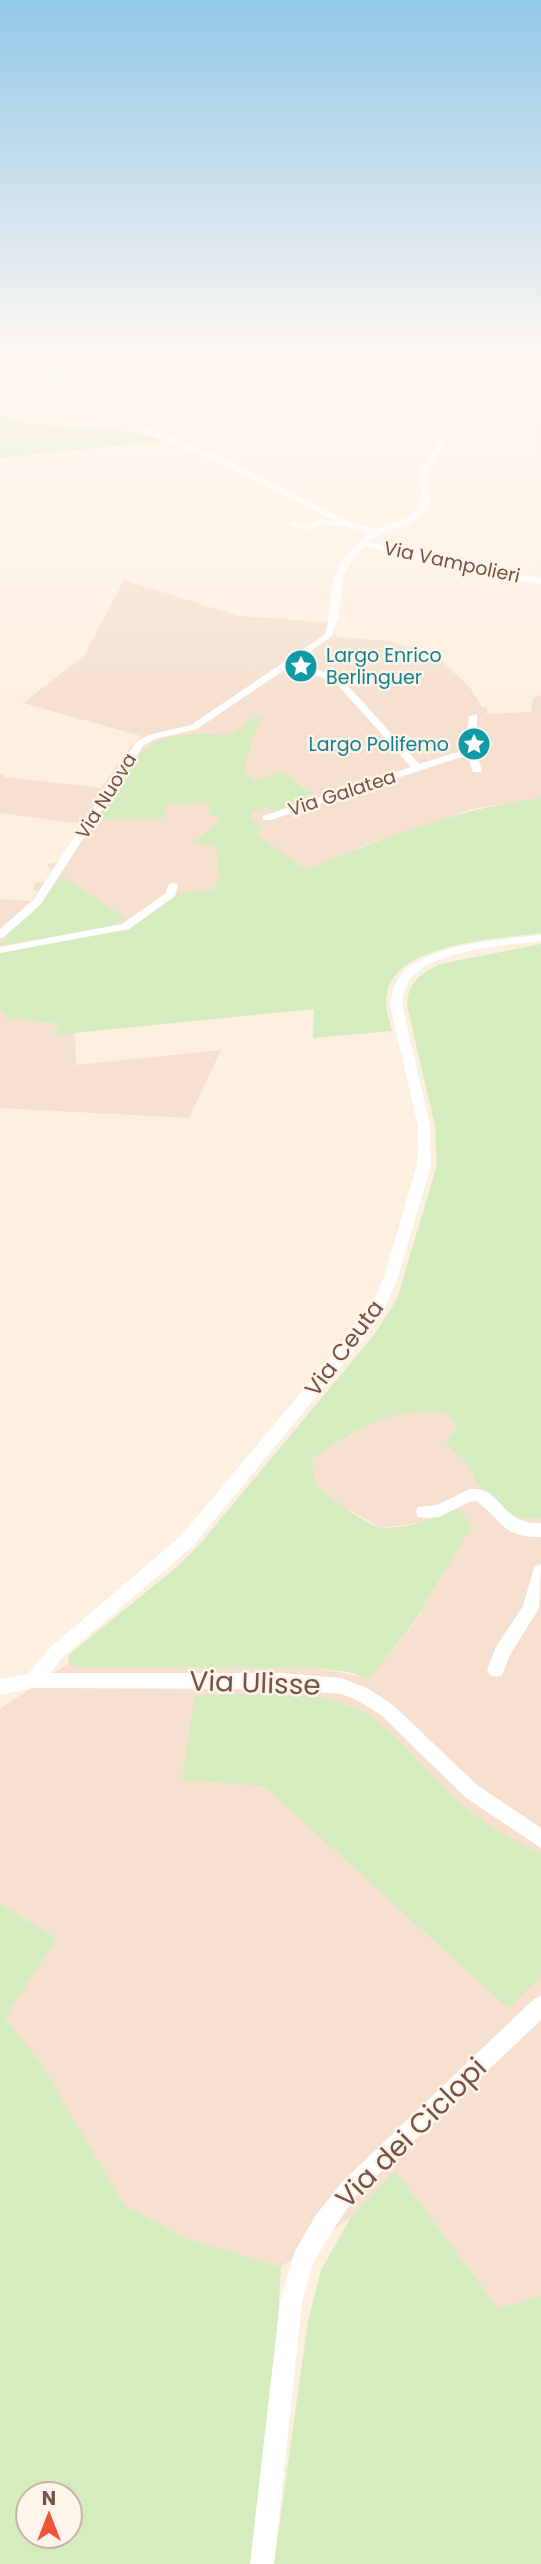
<svg xmlns="http://www.w3.org/2000/svg" width="541" height="2564" font-family="Poppins,sans-serif">
  <style>
    .residential { fill: #f6e0cf }
    .green { fill: #d5ecbe; fill-rule: evenodd }
    .lines { fill: none; stroke-linecap: round; stroke-linejoin: round }
    .minor { fill: #fff; fill-rule: evenodd }
    .labels { text-anchor: middle; dominant-baseline: central; stroke-width: 5; stroke-linejoin: round; paint-order: stroke }
    .far-street-label { font-size: 19px; fill: #775246; stroke: #fff4e9 }
    .far-culture-label { font-size: 19px; fill: #0d838f; stroke: #fff4e9; text-anchor: start }
    .street-label { font-size: 23px; fill: #775246; stroke: #fff4e9 }
    .near-street-label { font-size: 28px; fill: #775246; stroke: #fff4e9 }
  </style>
  <rect width="100%" height="100%" fill="#fef0e1"/>
  <!-- residential -->
  <g class="residential">
    <polygon points="124,580 239,616 337,623 334,633 338,637 389,641 436,655 471,689 482,707 486,707 488,712 485,714 531,712 533,698 541,695 541,798 476,808 368,844 307,871 144,921 129,930 28,946 0,954 0,899 31,901 37,892 33,888 35,883 46,881 52,868 47,867 48,864 58,862 82,824 0,813 0,774 5,774 4,777 101,788 133,744 141,736 23,703 84,656"/>
    <polygon points="0,1008 8,1018 58,1024 54,1034 75,1033 76,1065 221,1050 189,1118 0,1108"/>
    <polygon points="419,1410 445,1412 458,1427 445,1443 469,1465 477,1484 488,1492 499,1507 525,1519 541,1518 541,2296 499,2309 395,2171 351,2217 281,2267 182,2237 124,2204 38,2059 4,2018 57,1939 0,1903 0,1709 69,1663 77,1667 316,1668 369,1678 415,1622 471,1526 459,1509 431,1521 382,1528 336,1503 315,1484 312,1458 381,1417"/>
  </g>
  <!-- green -->
  <g class="green">
    <path d="M 0,354 L 106,354 C 59,386 56,385 0,363 Z"/>
    <polygon points="0,414 23,423 137,432 162,441 0,458"/>
    <path d="M 262,717 L 251,741 L 244,773 L 255,781 L 283,772 L 315,797 L 276,810 L 267,808 L 252,813 L 252,820 L 260,825 L 258,836 L 307,870 C 382,838 460,808 541,798 L 541,933 C 500,939 397,942 387,993 C 384,1005 389,1019 392,1031 L 313,1038 L 314,1009 L 54,1035 L 58,1024 L 7,1018 L 0,1008 L 0,954 L 28,946 L 129,930 L 180,893 L 214,890 L 220,876 L 215,846 L 191,844 L 221,820 L 209,814 L 208,803 L 167,804 L 162,819 L 97,819 C 142,747 141,729 232,735 L 251,719 Z"/>
    <polygon points="62,876 125,918 107,928 0,945 15,925 31,915 41,903"/>
    <path d="M 541,944 L 541,1518 L 525,1519 L 511,1515 L 499,1507 L 488,1492 L 477,1484 L 469,1465 L 445,1443 L 458,1427 L 445,1412 C 383,1408 363,1428 312,1458 L 315,1484 C 327,1495 369,1528 384,1528 C 410,1528 436,1518 459,1509 L 472,1526 L 414,1622 L 369,1679 L 349,1672 L 316,1668 L 77,1667 L 69,1663 L 68,1656 L 76,1649 L 178,1566 L 199,1545 L 374,1335 L 397,1299 L 437,1165 L 435,1126 L 407,1005 C 408,982 421,973 440,964 Z"/>
    <path d="M 195,1695 C 243,1696 308,1688 353,1707 C 388,1721 428,1773 456,1800 C 475,1818 517,1842 541,1854 L 541,1977 L 508,2008 L 264,1786 L 182,1780 Z"/>
    <path d="M 0,1903 L 57,1939 L 5,2018 L 38,2059 L 124,2204 L 182,2237 L 281,2267 L 275,2372 L 252,2564 L 0,2564 ZM 28,2494 L 70,2494 L 70,2536 L 28,2536 Z"/>
    <polygon points="395,2170 498,2308 541,2296 541,2564 274,2564 308,2321 321,2270 351,2217"/>
  </g>
  <g class="lines">
    <!-- minor -->
    <g class="minor">
      <path d="M 109,354 L 116,354 L 83,376 L 67,381 L 73,383 L 75,388 L 66,392 L 133,415 L 149,428 L 227,460 L 350,522 L 375,529 L 406,518 L 418,510 L 422,497 L 420,472 L 444,432 L 465,403 L 493,384 L 541,369 L 541,373 C 492,386 470,398 445,442 C 440,451 433,461 429,470 C 423,484 436,498 425,512 C 412,528 385,528 369,542 L 461,566 L 541,578 L 541,584 L 461,571 L 364,546 L 352,560 L 343,575 L 338,619 L 332,636 L 295,662 L 341,678 L 419,764 L 454,753 L 466,751 L 462,740 L 467,733 L 469,716 L 477,714 L 477,733 L 472,740 L 482,770 L 481,772 L 473,772 L 468,757 L 458,758 L 271,820 L 263,820 L 263,816 L 411,767 L 335,682 L 290,666 L 197,729 L 155,739 L 143,746 L 41,904 L 4,937 L 0,938 L 0,929 L 33,900 L 136,742 L 149,735 L 191,725 L 324,635 C 330,621 330,606 332,591 C 334,567 351,548 369,533 L 342,525 L 339,526 L 321,524 L 307,530 L 290,526 L 290,522 L 306,525 L 320,519 L 335,521 L 221,464 L 143,432 L 127,419 L 70,397 L 41,389 L 41,387 L 46,383 L 0,367 L 0,363 C 57,381 55,389 109,354 ZM 63,384 L 68,387 L 56,390 L 48,387 Z"/>
      <polygon points="173,882 178,885 175,896 129,929 0,953 0,947 122,924 166,893 168,885"/>
      <path d="M 541,935 L 541,941 C 506,945 432,950 410,979 C 404,987 403,996 402,1005 L 430,1126 L 431,1165 L 398,1277 L 383,1312 L 367,1335 L 193,1546 L 64,1656 L 50,1673 L 281,1673 L 341,1678 L 367,1688 L 393,1705 L 477,1785 L 541,1828 L 541,1848 L 465,1797 L 381,1715 L 355,1699 L 341,1694 L 281,1689 L 33,1688 L 0,1695 L 0,1679 L 28,1674 L 52,1646 L 181,1536 L 370,1310 L 384,1277 L 417,1165 L 418,1126 L 390,1005 C 392,994 394,984 401,975 C 426,944 503,939 541,935 Z"/>
      <path d="M 470,1489 C 502,1486 500,1525 541,1523 L 541,1537 C 501,1538 503,1520 476,1501 L 469,1502 L 439,1517 L 424,1518 L 418,1517 L 416,1512 L 418,1507 L 437,1505 Z"/>
      <polygon points="541,1564 539,1608 510,1655 502,1675 496,1677 490,1675 487,1670 496,1647 523,1606 533,1571 535,1566"/>
      <polygon points="541,1996 541,2020 356,2196 332,2231 313,2263 302,2302 274,2564 250,2564 280,2302 295,2251 316,2215 342,2182 534,1999"/>
    </g>
  </g>
  <!-- sky -->
  <linearGradient id="sky" x2="0" y2="1"><stop stop-color="#93c8e8"/><stop offset="0.5" stop-color="#fff8f2"/><stop offset="1" stop-color="#fff8f2" stop-opacity="0"/></linearGradient>
  <rect width="541" height="713" fill="url(#sky)"/>
  <!-- icons -->
  <defs>
    <symbol id="sight-disc" viewBox="-11 -11 22 22"><circle r="9.5" fill="#0f9aa8" stroke="#fff4e9"/><path d="M0-6L1.8-2.2L6-1.7L2.9 1.2L3.7 5.4L0 3.3L-3.7 5.4L-2.9 1.2L-6-1.7L-1.8-2.2Z" fill="#fff"/></symbol>
  </defs>
  <g fill-rule="evenodd">
    <use href="#sight-disc" x="282" y="647" width="38" height="38"/>
    <use href="#sight-disc" x="455" y="725" width="38" height="38"/>
  </g>
  <g class="labels">
    <!-- far-street labels -->
    <g class="far-street-label">
      <text transform="translate(452 562) rotate(12)">Via Vampolieri</text>
      <text transform="translate(342 793) rotate(-18)">Via Galatea</text>
      <text transform="translate(106 796) rotate(-58)">Via Nuova</text>
    </g>
    <!-- far-culture labels -->
    <g class="far-culture-label">
      <text x="326" y="655">Largo Enrico<tspan x="326" dy="22">Berlinguer</tspan></text>
      <text x="449" y="744" text-anchor="end">Largo Polifemo</text>
    </g>
    <!-- street labels -->
    <g class="street-label">
      <text transform="translate(344 1348) rotate(-53)">Via Ceuta</text>
    </g>
    <!-- near-street labels -->
    <g class="near-street-label">
      <text transform="translate(255 1683) rotate(2)">Via Ulisse</text>
      <text transform="translate(411 2133) rotate(-45)">Via dei Ciclopi</text>
    </g>
  </g>
  <!-- north arrow -->
  <g transform="translate(49 2515)"><circle r="33" fill="#fff4e9" stroke="#c9b3a8" stroke-width="2"/>
  <path d="M0-5L12 26L0 18L-12 26Z" fill="#f1533c"/>
  <text y="-10" font-size="19" font-weight="bold" text-anchor="middle" fill="#775246">N</text>
  </g>
</svg>
